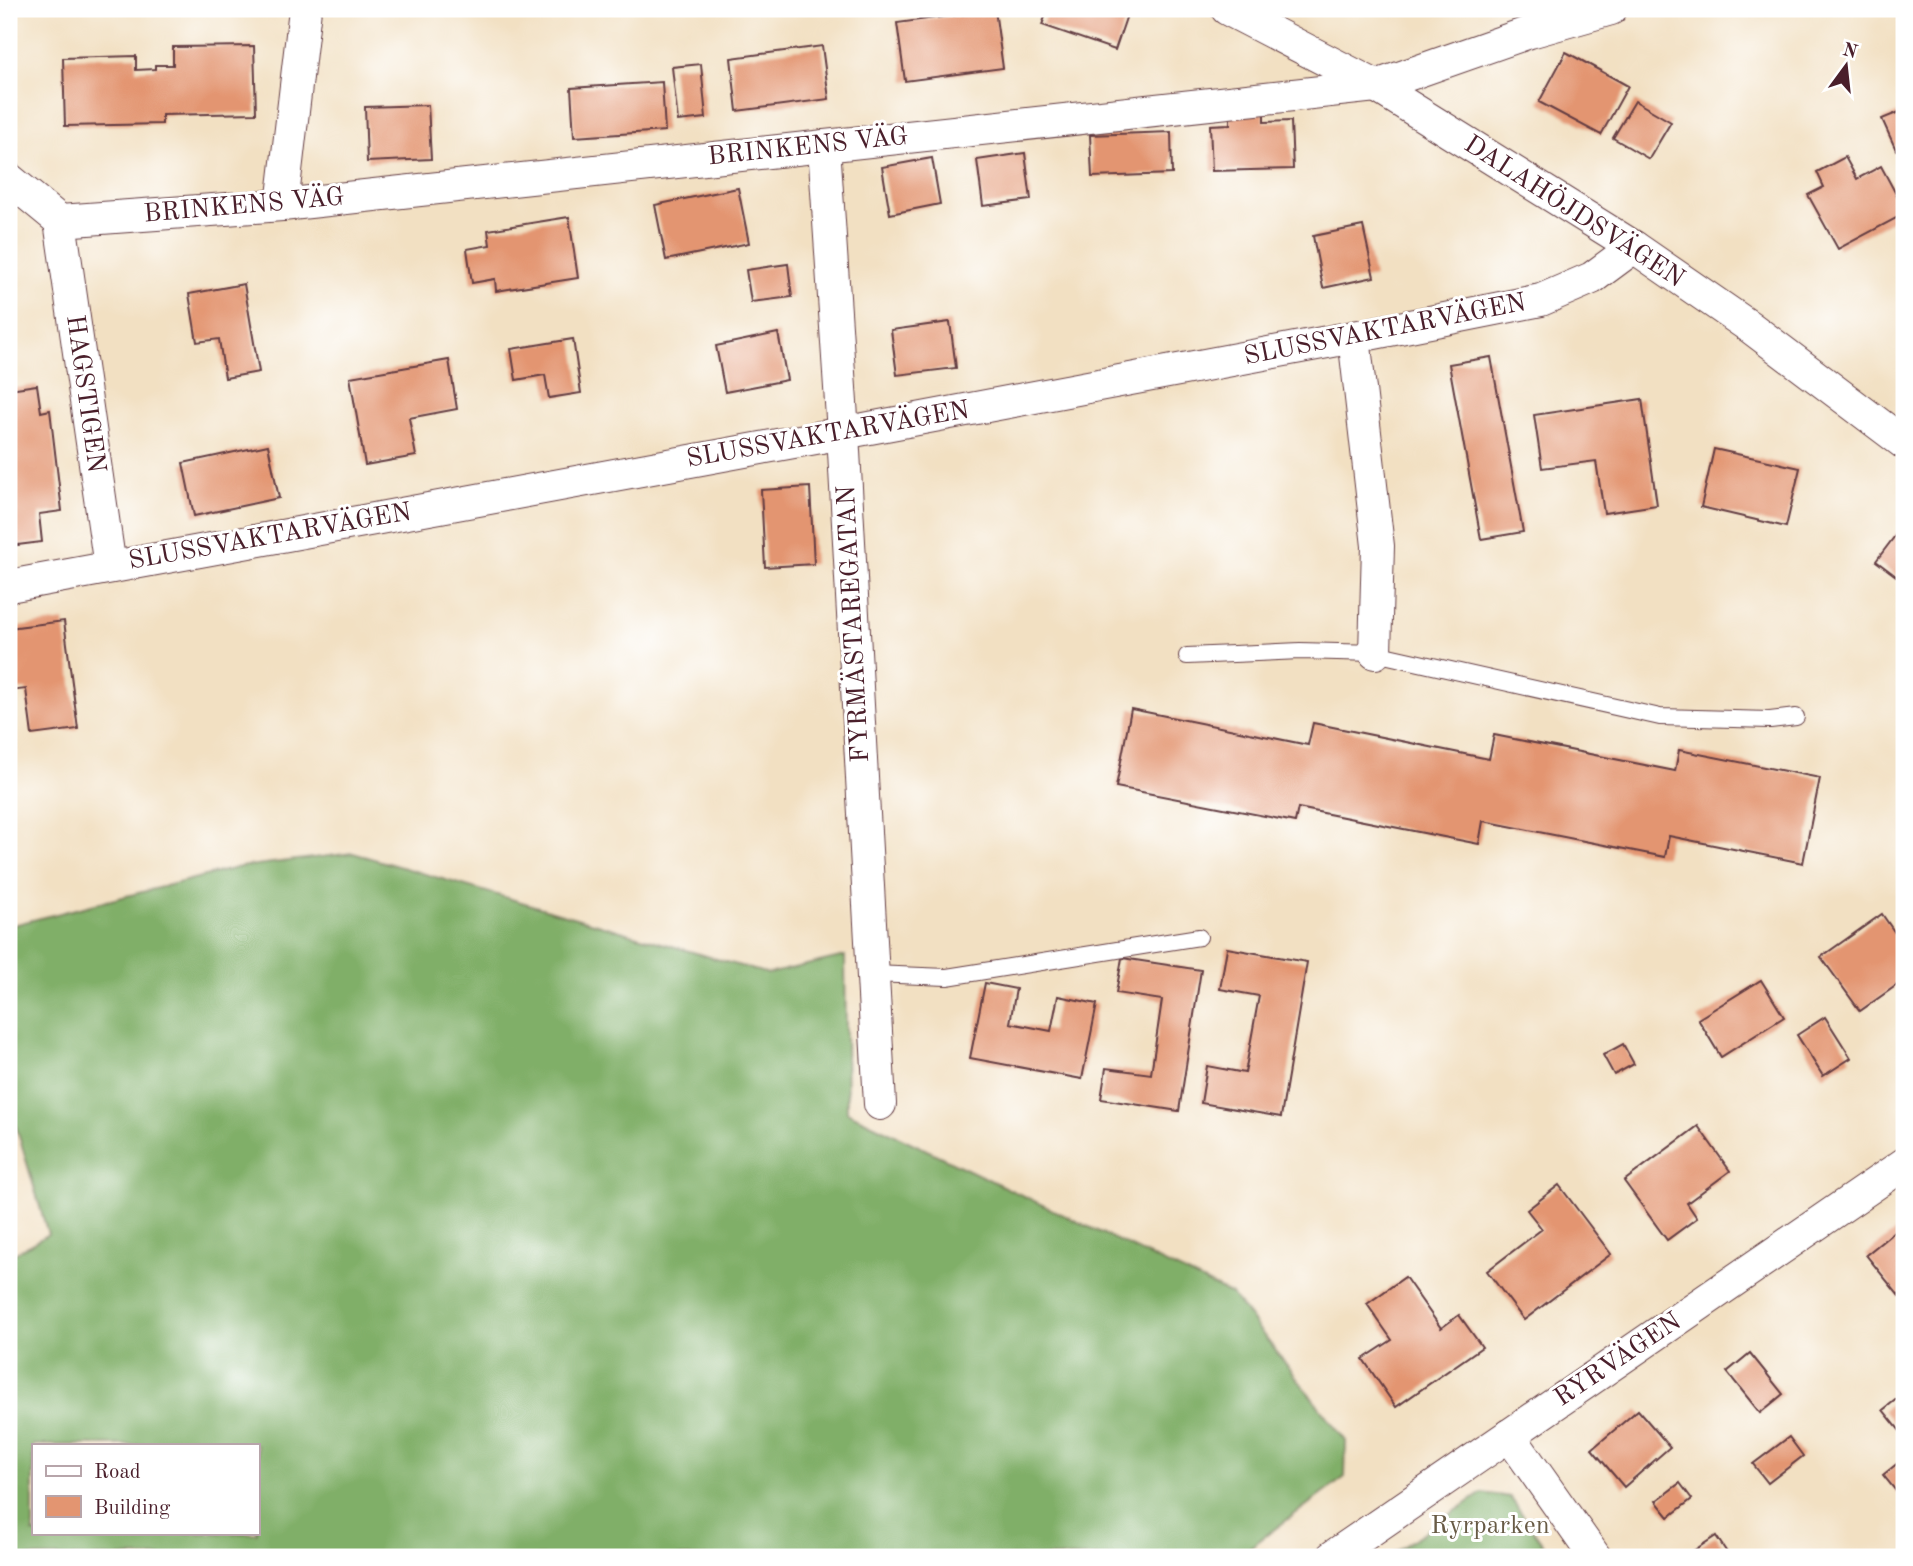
<svg xmlns="http://www.w3.org/2000/svg" width="1913" height="1566" font-family="'Old Standard TT',serif">
  <style>
    .forest { fill: #80af68; stroke: #65674a; stroke-width: 2; fill-rule: evenodd }
    .building { fill: #e39571 }
    .lines { fill: none; stroke-linecap: round; stroke-linejoin: round }
    .service-casing { stroke: #633c42; stroke-width: 18 }
    .minor-casing { stroke: #633c42; stroke-width: 34 }
    .service { stroke: #fff; stroke-width: 16 }
    .minor { stroke: #fff; stroke-width: 32 }
    .labels { text-anchor: middle; dominant-baseline: central; stroke-width: 6; stroke-linejoin: round; paint-order: stroke }
    .street-label { font-size: 26px; fill: #4a1f2b; stroke: #fff }
    .park-label { font-size: 26px; fill: #685b46; stroke: #fff }
  </style>
  <rect width="100%" height="100%" fill="#fff"/>
  <filter id="ink" filterUnits="userSpaceOnUse"><feTurbulence type="fractalNoise" baseFrequency=".0143" numOctaves="2"/><feDisplacementMap in="SourceGraphic" scale="14" xChannelSelector="R" yChannelSelector="G"/><feConvolveMatrix kernelMatrix="1 2 1 2 8 2 1 2 1" color-interpolation-filters="sRGB"/></filter>
  <filter id="wash" filterUnits="userSpaceOnUse"><feTurbulence type="fractalNoise" baseFrequency=".00686" numOctaves="4" result="noise"/><feDisplacementMap in="SourceGraphic" scale="28" xChannelSelector="R" yChannelSelector="G"/><feGaussianBlur stdDeviation="1.57" result="paint"/><feColorMatrix in="noise" values="0 0 0 0 0 0 0 0 0 0 0 0 0 0 0 0 0 1.4 0 .05"/><feComposite in="paint" operator="in"/></filter>
  <g filter="url(#wash)">
    <rect width="100%" height="100%" fill="#f2e0c2"/>
    <!-- forest -->
    <g class="forest">
      <path d="M 353,853 L 768,974 L 845,956 L 847,1112 L 1232,1295 L 1346,1441 L 1345,1477 L 1237,1557 L 9,1557 L 9,1257 L 48,1234 L 9,1102 L 9,926 L 240,867 ZM 33,1445 L 257,1445 L 257,1533 L 33,1533 Z"/>
      <polygon points="1482,1493 1510,1497 1552,1557 1388,1557"/>
    </g>
    <g id="blocks">
      <!-- building -->
      <g class="building">
        <polygon points="1048,9 1129,9 1115,50 1042,25"/>
        <polygon points="995,10 1003,68 905,81 897,23"/>
        <polygon points="254,46 256,113 162,115 162,124 65,126 63,58 136,56 136,70 155,69 155,65 173,65 173,47"/>
        <polygon points="822,46 829,99 737,111 731,58"/>
        <polygon points="1566,52 1628,86 1601,135 1539,102"/>
        <polygon points="701,64 706,118 678,121 672,67"/>
        <polygon points="662,82 665,131 574,137 571,88"/>
        <polygon points="1635,101 1671,122 1649,159 1613,138"/>
        <polygon points="428,105 431,159 367,162 365,107"/>
        <polygon points="1904,110 1904,146 1896,150 1882,119"/>
        <polygon points="1264,113 1264,122 1291,121 1293,169 1212,171 1210,125 1230,124 1230,114"/>
        <polygon points="1171,132 1172,174 1092,177 1090,135"/>
        <polygon points="1025,153 1031,200 983,206 977,160"/>
        <polygon points="1845,157 1857,179 1881,166 1904,209 1904,214 1838,249 1808,195 1824,187 1817,172"/>
        <polygon points="932,158 940,204 890,214 882,167"/>
        <polygon points="738,188 749,243 666,260 655,205"/>
        <polygon points="569,217 578,278 496,291 495,279 472,283 467,249 490,245 488,230"/>
        <polygon points="1363,226 1374,277 1323,288 1313,236"/>
        <polygon points="788,264 792,297 751,302 746,270"/>
        <polygon points="244,284 259,372 225,378 219,339 197,342 189,294"/>
        <polygon points="950,322 956,368 897,375 891,330"/>
        <polygon points="778,333 787,380 725,392 716,346"/>
        <polygon points="573,339 581,393 549,398 545,375 516,380 511,349"/>
        <polygon points="1491,357 1523,532 1481,539 1449,364"/>
        <polygon points="449,360 457,409 409,418 416,456 365,465 350,377"/>
        <polygon points="37,385 41,412 50,410 62,511 39,514 42,542 9,546 9,389"/>
        <polygon points="1642,399 1657,505 1604,513 1596,461 1542,468 1534,415"/>
        <polygon points="268,445 279,498 194,516 183,463"/>
        <polygon points="1714,449 1800,468 1786,527 1701,507"/>
        <polygon points="810,487 814,564 765,567 761,490"/>
        <polygon points="1904,524 1904,582 1876,561"/>
        <polygon points="64,621 78,729 32,735 26,689 9,691 9,628"/>
        <polygon points="1131,709 1308,745 1313,723 1489,759 1494,735 1675,771 1679,750 1820,778 1803,863 1669,836 1665,857 1483,821 1479,844 1298,808 1295,822 1116,787"/>
        <polygon points="1882,914 1904,946 1904,980 1860,1011 1821,957"/>
        <polygon points="1227,948 1307,962 1281,1117 1201,1103 1207,1066 1245,1073 1259,996 1220,989"/>
        <polygon points="1122,958 1201,970 1179,1111 1101,1099 1106,1068 1151,1074 1162,1000 1116,993"/>
        <polygon points="1761,980 1784,1017 1721,1057 1698,1019"/>
        <polygon points="985,983 1016,989 1010,1023 1051,1031 1058,996 1097,1004 1082,1079 970,1058"/>
        <polygon points="1825,1017 1851,1058 1823,1076 1797,1035"/>
        <polygon points="1623,1044 1634,1064 1614,1075 1603,1055"/>
        <polygon points="1698,1126 1730,1171 1687,1203 1697,1218 1667,1240 1624,1181"/>
        <polygon points="1559,1185 1611,1254 1524,1320 1487,1271 1542,1229 1527,1210"/>
        <polygon points="1904,1224 1904,1291 1899,1296 1866,1255"/>
        <polygon points="1405,1277 1441,1328 1459,1315 1482,1347 1396,1407 1363,1359 1392,1340 1367,1304"/>
        <polygon points="1750,1353 1783,1394 1760,1413 1727,1372"/>
        <polygon points="1904,1393 1904,1436 1883,1410"/>
        <polygon points="1638,1410 1670,1447 1624,1487 1592,1449"/>
        <polygon points="1789,1437 1803,1456 1768,1483 1753,1464"/>
        <polygon points="1904,1458 1904,1501 1883,1475"/>
        <polygon points="1680,1483 1692,1499 1669,1517 1656,1501"/>
        <polygon points="1716,1536 1730,1557 1684,1557"/>
      </g>
    </g>
  </g>
  <g filter="url(#ink)">
    <use href="#blocks" fill-opacity="0" stroke="#633c42" stroke-width="2"/>
    <g class="lines">
      <defs>
        <g id="service">
          <polyline points="1187,656 1300,651 1375,653 1660,717 1770,720 1796,717"/>
          <polyline points="873,974 947,977 1199,937"/>
        </g>
        <g id="minor">
          <polyline points="1227,9 1376,86 1634,247 1750,327 1904,443"/>
          <polyline points="824,146 843,433 880,1104"/>
          <polyline points="9,179 60,221 282,205 1376,86 1530,32 1611,9"/>
          <polyline points="282,205 305,9"/>
          <polyline points="60,221 110,567"/>
          <polyline points="1354,337 1378,546 1375,653"/>
          <polyline points="9,586 843,433 1354,337 1541,300 1592,278 1634,247"/>
          <polyline points="1509,1435 1595,1557"/>
          <polyline points="1332,1557 1904,1164"/>
        </g>
      </defs>
      <!-- service casing -->
      <use href="#service" class="service-casing"/>
      <!-- minor casing -->
      <use href="#minor" class="minor-casing"/>
      <!-- service -->
      <use href="#service" class="service"/>
      <!-- minor -->
      <use href="#minor" class="minor"/>
    </g>
  </g>
  <g class="labels">
    <!-- street labels -->
    <g class="street-label">
      <text transform="translate(808 147) rotate(-6)">BRINKENS VÄG</text>
      <text transform="translate(244 206) rotate(-5)">BRINKENS VÄG</text>
      <text transform="translate(1574 212) rotate(33)">DALAHÖJDSVÄGEN</text>
      <text transform="translate(1385 330) rotate(-11)">SLUSSVAKTARVÄGEN</text>
      <text transform="translate(85 394) rotate(82)">HAGSTIGEN</text>
      <text transform="translate(828 435) rotate(-10)">SLUSSVAKTARVÄGEN</text>
      <text transform="translate(270 537) rotate(-10)">SLUSSVAKTARVÄGEN</text>
      <text transform="translate(854 624) rotate(-93)">FYRMÄSTAREGATAN</text>
      <text transform="translate(1618 1360) rotate(-34)">RYRVÄGEN</text>
    </g>
    <!-- park labels -->
    <g class="park-label">
      <text x="1490" y="1526">Ryrparken</text>
    </g>
  </g>
  <!-- margin -->
  <rect width="1913" height="1566" fill="none" stroke="#fff" stroke-width="35"/>
  <!-- legend -->
  <rect x="32" y="1444" width="228" height="91" fill="#ffffff" stroke="#b7a5aa" stroke-width="2"/>
  <rect x="46" y="1466" width="35" height="10" fill="#ffffff" stroke="#b7a5aa" stroke-width="2"/>
  <text x="94" y="1478" font-size="21" fill="#4a1f2b">Road</text>
  <rect x="46" y="1496" width="35" height="21" fill="#e39571" stroke="#b7a5aa" stroke-width="2"/>
  <text x="94" y="1514" font-size="21" fill="#4a1f2b">Building</text>
  <!-- north arrow -->
  <g transform="translate(1846 66) rotate(15)" stroke="#ffffff" stroke-width="5" paint-order="stroke">
  <path d="M0-5L12 26L0 18L-12 26Z" fill="#4a1f2b"/>
  <text y="-10" font-size="19" font-weight="bold" text-anchor="middle" fill="#4a1f2b">N</text>
  </g>
</svg>
